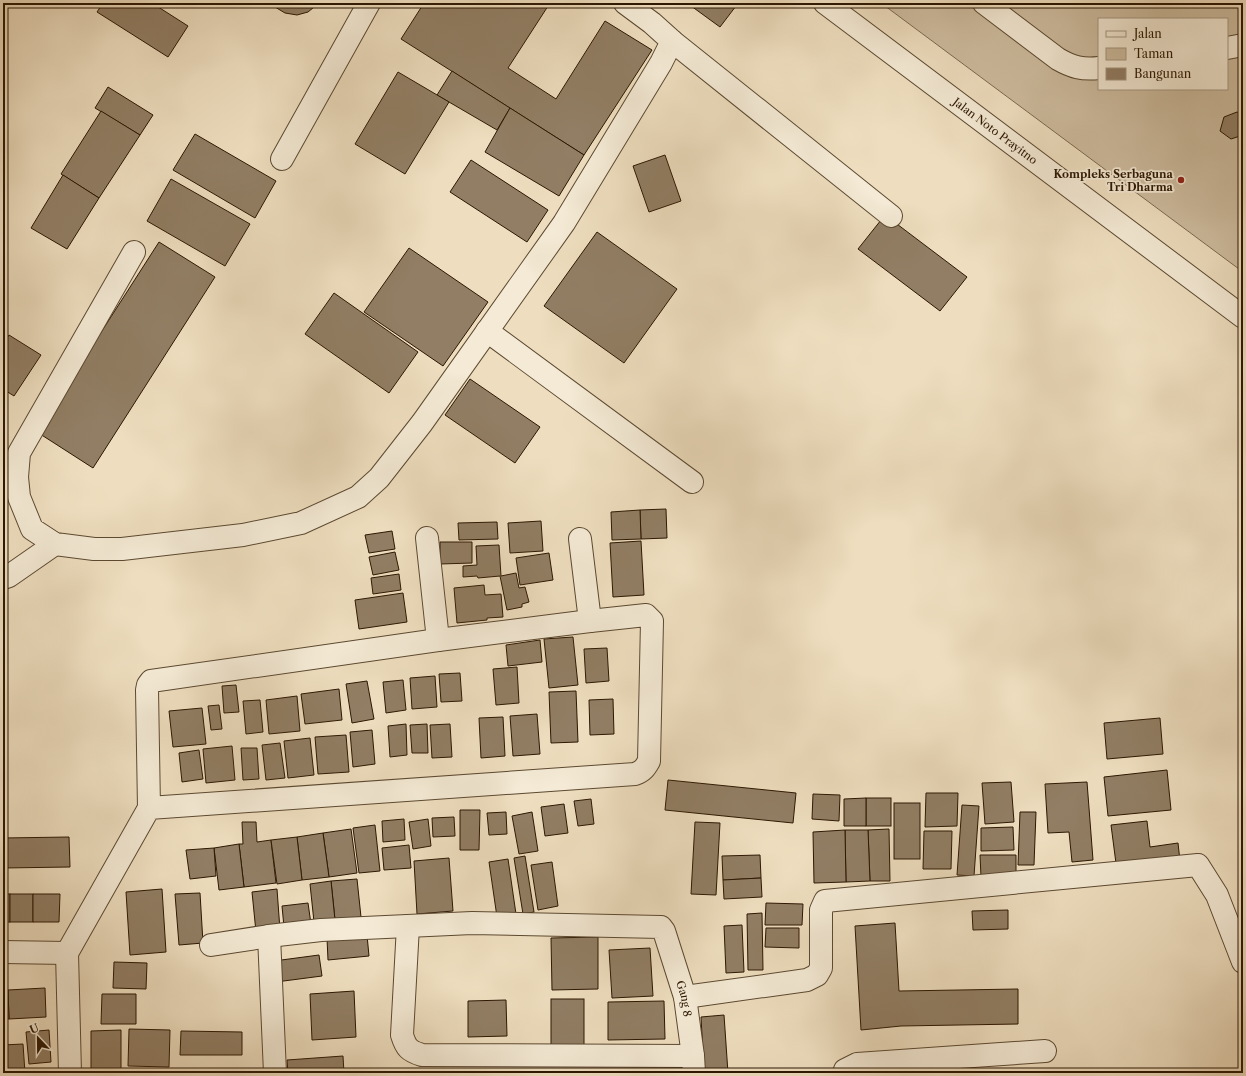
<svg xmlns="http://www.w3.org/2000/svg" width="1246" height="1076" font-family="'Libre Caslon Text',serif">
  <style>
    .green { fill: #cdbc9f; stroke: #7c6a50; fill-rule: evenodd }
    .building { fill: #917e64; stroke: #2c1702 }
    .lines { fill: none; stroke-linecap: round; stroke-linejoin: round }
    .minor-casing { stroke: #5c4931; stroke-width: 24 }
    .minor { stroke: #f4ead5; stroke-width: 22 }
    .poi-dot { fill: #8f2418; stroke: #f4ead5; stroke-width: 1.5 }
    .labels { text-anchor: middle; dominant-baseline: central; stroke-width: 3.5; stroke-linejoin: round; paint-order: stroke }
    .street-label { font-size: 11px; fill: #2c1702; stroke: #f4ead5 }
    .poi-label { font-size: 11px; font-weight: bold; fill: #2c1702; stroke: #f4ead5; text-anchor: end }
  </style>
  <rect width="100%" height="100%" fill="#eedebf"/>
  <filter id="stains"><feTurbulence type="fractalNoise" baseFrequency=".005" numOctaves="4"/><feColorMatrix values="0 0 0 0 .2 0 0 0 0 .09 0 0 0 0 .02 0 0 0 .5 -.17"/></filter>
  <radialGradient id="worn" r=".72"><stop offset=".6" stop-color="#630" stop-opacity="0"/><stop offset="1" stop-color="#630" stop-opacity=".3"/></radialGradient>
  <!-- green -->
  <path class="green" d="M 881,3 L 1243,3 L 1243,272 ZM 1099,19 L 1227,19 L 1227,89 L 1099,89 Z"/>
  <!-- building -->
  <g class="building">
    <polygon points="103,3 152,3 188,26 168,57 97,12"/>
    <polygon points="273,3 319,3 308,12 297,15 285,13 275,7"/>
    <polygon points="424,3 550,3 508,68 556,99 605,21 652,50 584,155 401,39"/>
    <polygon points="687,3 732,3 736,6 720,27"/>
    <polygon points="452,71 510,108 497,130 437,95"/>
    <polygon points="398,72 449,102 405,174 355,144"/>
    <polygon points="108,87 153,115 140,135 95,108"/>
    <polygon points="510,108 584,155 559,196 485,152"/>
    <polygon points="101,111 140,135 99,198 61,174"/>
    <polygon points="1237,112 1243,115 1243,135 1231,139 1220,131 1224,117"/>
    <polygon points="195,134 276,181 255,218 173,170"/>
    <polygon points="665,155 681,201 649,212 633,166"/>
    <polygon points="471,160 548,210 527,242 450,192"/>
    <polygon points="63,175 99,198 67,249 31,228"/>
    <polygon points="171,179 250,224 225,266 147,221"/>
    <polygon points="1243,182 1243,221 1240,221"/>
    <polygon points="885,215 967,277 940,311 858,249"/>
    <polygon points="597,232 677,289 624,363 544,306"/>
    <polygon points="159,242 215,277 93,468 37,432"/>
    <polygon points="409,248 488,302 443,366 364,312"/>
    <polygon points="334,293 418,352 389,393 305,334"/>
    <polygon points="9,335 41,355 14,396 3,389 3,344"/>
    <polygon points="470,379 540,427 515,463 445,415"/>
    <polygon points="666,509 667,538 641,539 640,510"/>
    <polygon points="640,510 641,539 612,540 611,512"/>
    <polygon points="541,521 543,551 510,553 508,523"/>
    <polygon points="497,522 498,539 459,540 458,523"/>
    <polygon points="392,531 395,549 369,553 365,535"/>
    <polygon points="641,541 644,595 613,597 610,543"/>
    <polygon points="440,542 472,542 472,563 440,564"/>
    <polygon points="499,545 501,576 516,573 519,588 525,587 529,602 522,604 522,607 507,610 500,576 478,578 477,576 463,577 463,566 477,565 476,546"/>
    <polygon points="395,552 399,570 373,575 369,557"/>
    <polygon points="549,553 553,580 520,585 516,558"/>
    <polygon points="399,574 401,590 373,594 371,578"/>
    <polygon points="484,585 485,595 501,594 503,617 487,618 487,620 457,623 454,588"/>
    <polygon points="403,593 407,622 359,629 355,600"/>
    <polygon points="573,637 578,685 549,688 544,639"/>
    <polygon points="540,640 542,662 508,666 506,645"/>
    <polygon points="607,648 609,681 586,683 584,649"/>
    <polygon points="517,667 519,703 496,705 493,669"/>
    <polygon points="460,673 462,701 441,702 439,674"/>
    <polygon points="435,676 437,707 412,709 410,678"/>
    <polygon points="403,680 406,710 386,713 383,682"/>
    <polygon points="367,681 374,719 352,723 346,684"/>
    <polygon points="236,685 239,712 224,713 222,686"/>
    <polygon points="339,689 342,720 305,724 301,694"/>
    <polygon points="576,691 578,742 551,743 549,692"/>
    <polygon points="297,696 300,731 269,734 266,700"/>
    <polygon points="613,699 614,734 590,735 589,700"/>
    <polygon points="260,700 263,732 246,734 243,701"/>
    <polygon points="219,705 222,729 211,730 208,706"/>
    <polygon points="202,708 206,744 173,747 169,711"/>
    <polygon points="537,714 540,754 513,756 510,716"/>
    <polygon points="503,717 505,756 481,758 479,718"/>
    <polygon points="1160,718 1163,754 1107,759 1104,723"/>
    <polygon points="406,724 407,755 390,757 388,726"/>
    <polygon points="427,724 428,753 412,753 410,725"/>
    <polygon points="450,724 452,757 432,758 430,725"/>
    <polygon points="372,730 375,764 353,767 350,732"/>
    <polygon points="346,735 349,772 318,774 315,737"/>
    <polygon points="310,738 314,775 288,778 284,741"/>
    <polygon points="280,743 285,778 266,780 262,745"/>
    <polygon points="232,746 235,780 206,783 203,749"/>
    <polygon points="241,748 257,748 259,779 243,780"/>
    <polygon points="199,750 203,779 182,782 179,753"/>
    <polygon points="1167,770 1171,810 1108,816 1104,777"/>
    <polygon points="668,780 796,793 793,823 665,810"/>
    <polygon points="1011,782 1014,822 985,824 982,783"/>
    <polygon points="1087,782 1093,860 1072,862 1069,832 1048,833 1045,784"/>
    <polygon points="926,793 958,793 957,826 925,827"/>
    <polygon points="813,794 840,795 839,821 812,819"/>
    <rect x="866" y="798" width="25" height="28"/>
    <polygon points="866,798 866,826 844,826 844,799"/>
    <polygon points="591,799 594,824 578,826 574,801"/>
    <rect x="894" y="803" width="26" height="56"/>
    <polygon points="564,804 568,833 545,836 541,807"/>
    <polygon points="962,805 979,806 974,876 957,875"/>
    <polygon points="460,810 480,810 479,850 460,850"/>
    <polygon points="506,812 507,834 489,835 487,813"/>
    <polygon points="532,812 538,851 519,854 512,816"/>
    <polygon points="1020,812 1036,812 1034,865 1018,865"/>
    <polygon points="454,817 455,836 433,837 432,818"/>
    <polygon points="404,819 405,840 383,842 382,821"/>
    <polygon points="428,819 431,846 413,849 409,822"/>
    <polygon points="1147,821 1150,847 1178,843 1180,861 1117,871 1111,825"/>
    <polygon points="242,822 256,822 257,842 271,840 276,883 244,887 239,844 243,844"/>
    <polygon points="695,822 720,823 716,895 691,894"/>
    <polygon points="375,825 380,871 359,873 353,828"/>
    <polygon points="1013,827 1014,850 981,851 981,828"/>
    <polygon points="351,829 357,873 329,877 323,833"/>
    <polygon points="889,829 890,881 870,881 868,830"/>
    <polygon points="845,830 868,830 870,881 846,882"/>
    <polygon points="845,830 846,882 814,883 813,832"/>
    <polygon points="924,831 952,831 951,869 923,869"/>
    <polygon points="323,833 329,877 302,880 297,837"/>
    <polygon points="69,837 70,867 3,868 3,838"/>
    <polygon points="297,837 302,880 277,884 271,840"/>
    <polygon points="239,844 244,887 219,890 214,848"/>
    <polygon points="409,845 411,868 384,870 382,848"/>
    <polygon points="214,848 216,876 190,879 186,850"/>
    <polygon points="760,855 761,878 723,880 722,856"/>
    <polygon points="980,855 1016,855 1016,876 981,877"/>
    <polygon points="525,856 534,912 523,914 514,858"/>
    <polygon points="449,858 453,911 417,914 414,861"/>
    <polygon points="508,859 516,914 497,917 489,862"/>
    <polygon points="552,862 558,906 538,910 531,865"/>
    <polygon points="761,878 762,897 724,899 723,880"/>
    <polygon points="357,879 361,917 335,920 331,881"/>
    <polygon points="331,881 335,920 314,922 310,884"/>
    <polygon points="162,889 166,952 130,955 126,892"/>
    <polygon points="277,889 280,930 256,932 252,892"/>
    <polygon points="200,893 203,943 179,945 175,894"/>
    <rect x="3" y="894" width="7" height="28"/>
    <rect x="10" y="894" width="23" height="28"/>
    <polygon points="33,894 60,894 59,922 33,922"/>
    <polygon points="308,903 311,924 284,927 282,906"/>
    <polygon points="766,903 803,904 802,925 765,925"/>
    <polygon points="1008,910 1008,929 973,930 972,911"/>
    <polygon points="762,913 763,970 748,970 747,914"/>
    <polygon points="895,923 899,991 1018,989 1018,1024 901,1026 861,1030 855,926"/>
    <polygon points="742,925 744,972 726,973 724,926"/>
    <polygon points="766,928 799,928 799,948 765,947"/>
    <polygon points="367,935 369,956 328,960 327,938"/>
    <polygon points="598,937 598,989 552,990 551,938"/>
    <polygon points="650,948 653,996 612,998 609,950"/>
    <polygon points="319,955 322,976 276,982 274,961"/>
    <polygon points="114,962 147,963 146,989 113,988"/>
    <polygon points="45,988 46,1017 9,1019 8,990"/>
    <polygon points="3,990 8,990 9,1019 3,1019"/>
    <polygon points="354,991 356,1037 312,1040 310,994"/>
    <polygon points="102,994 136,994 136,1024 101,1024"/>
    <rect x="551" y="999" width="33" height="49"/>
    <polygon points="506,1000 507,1036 468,1037 468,1001"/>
    <polygon points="664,1001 665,1039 608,1040 608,1002"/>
    <polygon points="724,1015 728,1073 704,1073 701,1017"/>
    <polygon points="129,1029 170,1030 169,1067 128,1066"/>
    <polygon points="49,1030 51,1062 29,1064 26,1032"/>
    <polygon points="121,1030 121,1072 91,1073 91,1031"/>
    <polygon points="181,1031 242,1032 242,1055 180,1055"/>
    <polygon points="23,1044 25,1073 4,1073 3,1045"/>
    <polygon points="343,1056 344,1073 288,1073 287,1060"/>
    <polygon points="675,1069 675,1073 641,1073"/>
  </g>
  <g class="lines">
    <defs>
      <g id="minor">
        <path id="s1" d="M 825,3 L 1243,317"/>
        <path d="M 984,3 L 1058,59 C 1072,67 1082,70 1099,68"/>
        <polyline points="672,41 891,216"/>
        <polyline points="1227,48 1243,45"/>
        <polyline points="282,159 369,3"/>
        <polyline points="134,252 19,453 17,477 19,497 32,529 55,544 94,549 122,549 243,535 301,523 358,497 379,478 422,423 564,223 661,63 672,41 652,23 625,3"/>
        <polyline points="487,331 692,482"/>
        <polyline points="427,538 438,640"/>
        <polyline points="580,539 590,621"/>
        <polyline points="3,578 9,576 55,544"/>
        <path d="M 408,926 L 402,1035 C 406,1048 409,1051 422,1055 L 693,1056"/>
        <polyline points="269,936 275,1073"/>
        <path id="s2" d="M 211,945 L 269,936 L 321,930 L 472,923 L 661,927 L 664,931 L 685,997 L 693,1056 L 694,1073"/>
        <polyline points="3,952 67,953"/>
        <polyline points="685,997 807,980 817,975 821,968 821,910 825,901 1198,865 1217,895 1243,962"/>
        <path d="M 70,1073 L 67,953 L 149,808 L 147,690 L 148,685 L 151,681 L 438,640 L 590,621 L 646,615 L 652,621 L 649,761 C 645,768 643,771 635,774 L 149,808"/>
        <polyline points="844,1073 845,1070 857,1064 1045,1051"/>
      </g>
    </defs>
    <!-- minor casing -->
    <use href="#minor" class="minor-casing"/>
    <!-- minor -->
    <use href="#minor" class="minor"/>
  </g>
  <!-- markers -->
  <circle class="poi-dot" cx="1181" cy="180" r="4"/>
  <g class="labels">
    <!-- street labels -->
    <g class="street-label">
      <text stroke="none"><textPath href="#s1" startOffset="213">Jalan Noto Prayitno</textPath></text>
      <text stroke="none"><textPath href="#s2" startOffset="527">Gang 8</textPath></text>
    </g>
    <!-- poi labels -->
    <g class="poi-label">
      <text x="1173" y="174">Kompleks Serbaguna<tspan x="1173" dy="13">Tri Dharma</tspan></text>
    </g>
  </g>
  <!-- margin -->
  <rect width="1246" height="1076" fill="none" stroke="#eedebf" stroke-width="16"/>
  <rect x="4" y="4" width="1238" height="1068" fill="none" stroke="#2c1702" stroke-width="2"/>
  <rect x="8" y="8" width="1230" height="1060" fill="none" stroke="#2c1702"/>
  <!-- legend -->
  <rect x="1098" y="18" width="130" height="72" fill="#f4ead5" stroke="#a49681"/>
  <rect x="1106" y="31" width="20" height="6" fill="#f4ead5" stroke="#a49681"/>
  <text x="1134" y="38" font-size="12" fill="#2c1702">Jalan</text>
  <rect x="1106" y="48" width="20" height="12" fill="#cdbc9f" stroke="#a49681"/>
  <text x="1134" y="58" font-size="12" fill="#2c1702">Taman</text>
  <rect x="1106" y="68" width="20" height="12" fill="#917e64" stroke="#a49681"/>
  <text x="1134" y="78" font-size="12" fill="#2c1702">Bangunan</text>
  <!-- north arrow -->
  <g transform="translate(38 1038) rotate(338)" stroke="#f4ead5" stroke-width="3" paint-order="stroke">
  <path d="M0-3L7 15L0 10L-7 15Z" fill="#2c1702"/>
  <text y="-6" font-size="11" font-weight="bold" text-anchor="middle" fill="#2c1702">U</text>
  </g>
  <rect width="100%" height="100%" filter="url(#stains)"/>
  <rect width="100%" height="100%" fill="url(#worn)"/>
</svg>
